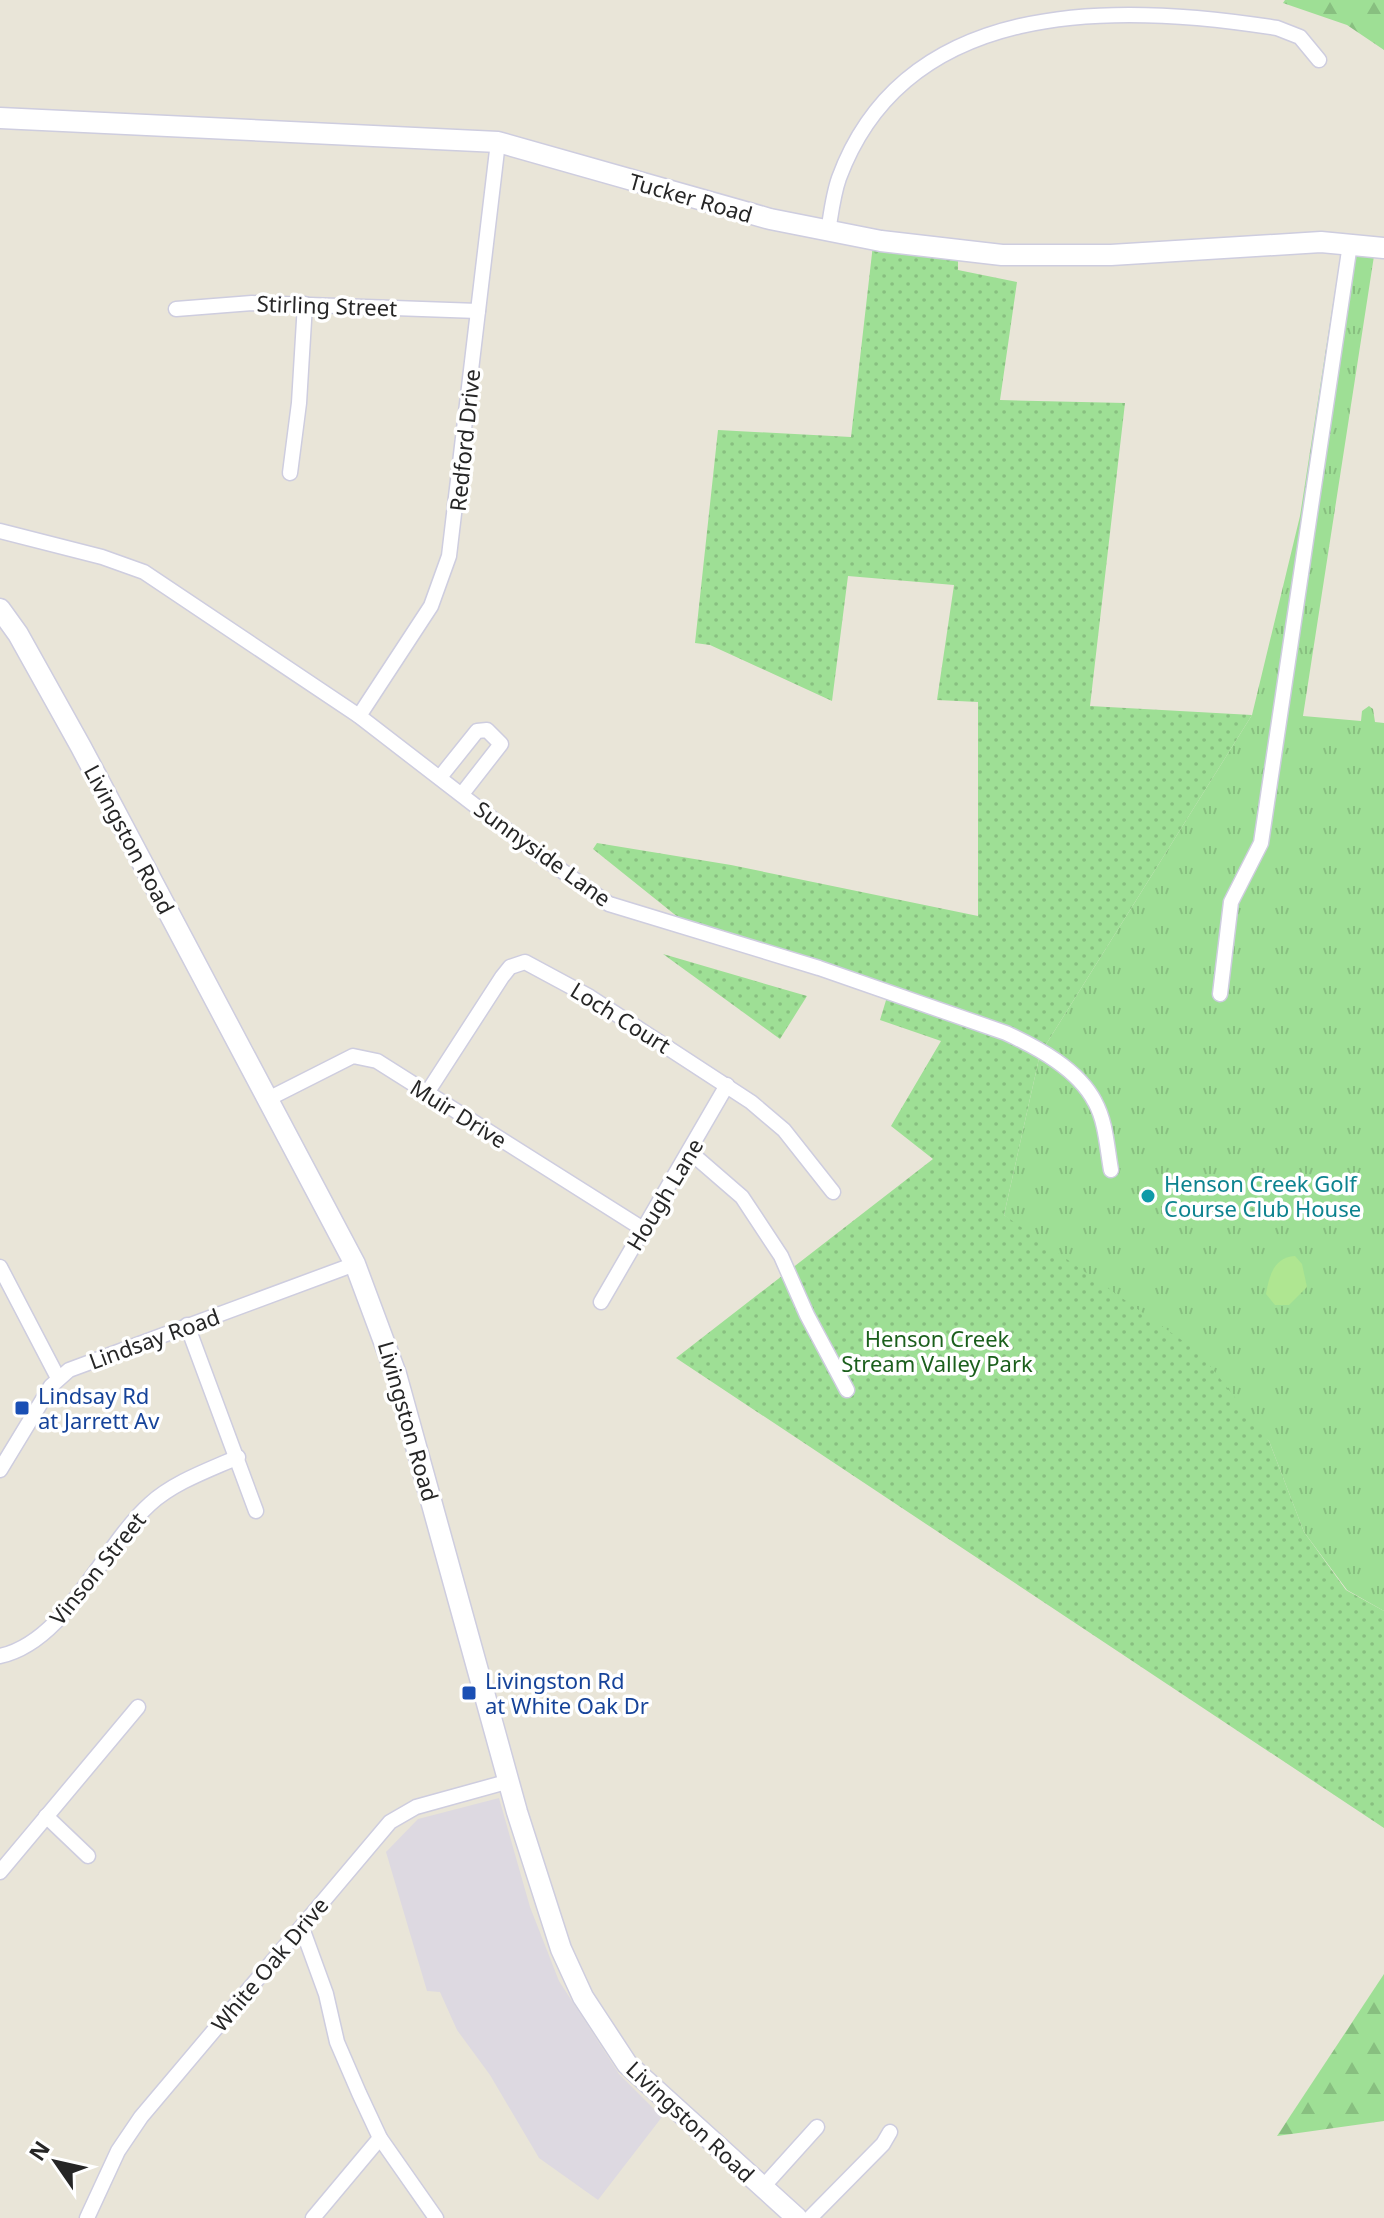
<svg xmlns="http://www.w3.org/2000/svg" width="1384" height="2218" font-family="'Noto Sans',sans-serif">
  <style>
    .industrial { fill: #ddd9e1 }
    .grass { fill: url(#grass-tufts) }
    .forest { fill: url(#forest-firs) }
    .park { fill: url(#park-dots) }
    .pitch { fill: #afe691 }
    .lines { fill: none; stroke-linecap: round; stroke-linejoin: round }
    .street-casing { stroke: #cecddf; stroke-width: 17 }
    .secondary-casing { stroke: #cecddf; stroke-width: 23 }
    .street { stroke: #fff; stroke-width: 14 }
    .secondary { stroke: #fff; stroke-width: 20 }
    .culture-dot { fill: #0f9aa8; stroke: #fff; stroke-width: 3 }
    .transit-dot { fill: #1a4fb4; stroke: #fff; stroke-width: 3 }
    .labels { text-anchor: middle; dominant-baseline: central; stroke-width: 7; stroke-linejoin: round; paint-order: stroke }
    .street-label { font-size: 22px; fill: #262626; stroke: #fff }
    .culture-label { font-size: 22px; fill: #0d838f; stroke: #fff; text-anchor: start }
    .park-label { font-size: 22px; fill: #1b5f1c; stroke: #fff }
    .transit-label { font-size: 22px; fill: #164399; stroke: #fff; text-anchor: start }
  </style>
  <defs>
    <pattern id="grass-tufts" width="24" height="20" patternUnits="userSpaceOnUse" patternTransform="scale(2)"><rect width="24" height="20" fill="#9edf95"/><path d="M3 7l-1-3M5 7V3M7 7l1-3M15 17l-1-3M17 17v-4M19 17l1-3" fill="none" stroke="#88bf80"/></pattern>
    <pattern id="forest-firs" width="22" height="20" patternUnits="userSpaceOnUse" patternTransform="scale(2)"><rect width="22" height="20" fill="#9edf95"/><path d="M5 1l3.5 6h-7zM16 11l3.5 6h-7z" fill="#88bf80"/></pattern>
    <pattern id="park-dots" width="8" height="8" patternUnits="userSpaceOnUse" patternTransform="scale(2)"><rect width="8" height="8" fill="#9edf95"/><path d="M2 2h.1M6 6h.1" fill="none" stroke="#88bf80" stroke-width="1.8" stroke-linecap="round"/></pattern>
  </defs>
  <rect width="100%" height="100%" fill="#e9e5d8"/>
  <!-- industrial -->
  <polygon class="industrial" points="499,1798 530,1907 559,1981 619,2074 662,2117 598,2200 539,2158 490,2075 457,2030 440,1992 427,1991 386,1852 418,1819"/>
  <!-- grass -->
  <polygon class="grass" points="1341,252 1374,256 1303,716 1361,721 1362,711 1369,706 1373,709 1375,722 1384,723 1384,1611 1347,1590 1304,1532 1269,1441 1004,1215 1040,1054 1252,715 1300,516"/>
  <!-- forest -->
  <g class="forest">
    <polygon points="1285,0 1384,0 1384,50 1347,25 1283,3"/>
    <polygon points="1384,1974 1384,2121 1277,2136"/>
  </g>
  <!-- park -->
  <g class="park">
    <polygon points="874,236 958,248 958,270 1017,282 1000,400 1125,403 1090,706 1252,715 1040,1054 1004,1215 1200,1353 1269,1441 1304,1532 1346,1590 1384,1611 1384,1828 676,1358 933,1159 891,1126 941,1041 880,1020 887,997 704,938 593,849 597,843 731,865 978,916 978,702 937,700 954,585 848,576 832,701 710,645 695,643 718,430 851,437"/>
    <polygon points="663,954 807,996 780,1039"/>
  </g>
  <!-- pitch -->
  <path class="pitch" d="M 1295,1256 L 1302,1264 L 1307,1287 L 1289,1305 L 1275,1305 L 1266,1294 C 1269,1276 1274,1257 1295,1256 Z"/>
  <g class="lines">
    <defs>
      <g id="street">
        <path d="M 828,232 C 831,214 833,195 839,178 C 905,0 1109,1 1277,28 L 1300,37 L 1319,60"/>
        <polyline points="176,309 252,303 478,311"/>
        <polyline points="290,473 299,403 305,304"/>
        <path d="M 0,531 L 102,557 L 144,572 L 359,716 L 534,851 L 609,904 L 819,968 L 1006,1033 C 1038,1048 1078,1069 1095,1102 C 1106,1122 1107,1148 1111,1170"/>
        <polyline points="359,716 431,606 449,556 498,142"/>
        <polyline points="441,776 477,731 487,730 501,744 462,794"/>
        <polyline points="1220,994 1231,902 1261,843 1350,244"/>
        <polyline points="427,1093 502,977 510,967 525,962 590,997 751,1102 784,1130 833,1192"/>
        <polyline points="268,1099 353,1056 377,1061 643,1229"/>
        <polyline points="690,1152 742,1197 781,1256 807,1315 847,1390"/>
        <polyline points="0,1267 58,1378"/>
        <polyline points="601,1302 727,1085"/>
        <polyline points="187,1325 256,1511"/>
        <polyline points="0,1470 51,1386 69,1370 355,1264"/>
        <path d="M 0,1656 C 67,1641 101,1548 150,1504 C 174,1482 209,1470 238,1457"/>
        <polyline points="46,1816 88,1856"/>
        <polyline points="0,1872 138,1707"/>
        <polyline points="302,1928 326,1994 337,2042 359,2093 380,2138 436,2218"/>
        <polyline points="762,2188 817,2127"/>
        <polyline points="87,2218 118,2151 141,2117 390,1822 416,1807 510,1781"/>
        <polyline points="313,2218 380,2138"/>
        <polyline points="810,2218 883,2144 890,2132"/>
      </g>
      <g id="secondary">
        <polyline points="0,118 498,142 770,219 881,241 1002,255 1111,255 1321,242 1384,248"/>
        <polyline points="0,609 18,634 81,747 355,1264 396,1374 517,1812 561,1949 583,1997 627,2064 797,2218"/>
      </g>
    </defs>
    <!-- street casing -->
    <use href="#street" class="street-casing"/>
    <!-- secondary casing -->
    <use href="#secondary" class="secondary-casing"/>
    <!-- street -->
    <use href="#street" class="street"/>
    <!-- secondary -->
    <use href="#secondary" class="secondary"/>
  </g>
  <!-- markers -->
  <circle class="culture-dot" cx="1148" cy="1196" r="8"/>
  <g class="transit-dot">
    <rect x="14" y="1400" width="16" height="16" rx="4"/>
    <rect x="461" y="1685" width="16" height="16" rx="4"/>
  </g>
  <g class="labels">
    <!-- street labels -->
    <g class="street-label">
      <text transform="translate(691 197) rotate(16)">Tucker Road</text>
      <text transform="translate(327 305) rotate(2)">Stirling Street</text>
      <text transform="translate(464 440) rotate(-84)">Redford Drive</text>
      <text transform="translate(130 839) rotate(62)">Livingston Road</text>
      <text transform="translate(543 853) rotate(36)">Sunnyside Lane</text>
      <text transform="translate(621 1017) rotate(32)">Loch Court</text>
      <text transform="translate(459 1113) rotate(32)">Muir Drive</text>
      <text transform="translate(664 1194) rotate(-59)">Hough Lane</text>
      <text transform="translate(154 1338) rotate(-20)">Lindsay Road</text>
      <text transform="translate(409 1421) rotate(74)">Livingston Road</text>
      <text transform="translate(97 1568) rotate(-51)">Vinson Street</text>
      <text transform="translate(269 1964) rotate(-50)">White Oak Drive</text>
      <text transform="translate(691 2121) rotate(43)">Livingston Road</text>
    </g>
    <!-- culture labels -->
    <g class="culture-label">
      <text x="1164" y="1183">Henson Creek Golf<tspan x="1164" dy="25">Course Club House</tspan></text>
    </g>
    <!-- park labels -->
    <g class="park-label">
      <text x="937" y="1338">Henson Creek<tspan x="937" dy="25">Stream Valley Park</tspan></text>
    </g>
    <!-- transit labels -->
    <g class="transit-label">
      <text x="38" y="1395">Lindsay Rd<tspan x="38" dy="25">at Jarrett Av</tspan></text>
      <text x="485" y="1680">Livingston Rd<tspan x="485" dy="25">at White Oak Dr</tspan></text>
    </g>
  </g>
  <!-- north arrow -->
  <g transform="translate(56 2162) rotate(304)" stroke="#ffffff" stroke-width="6" paint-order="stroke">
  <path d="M0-6L14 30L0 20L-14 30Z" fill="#262626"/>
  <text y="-12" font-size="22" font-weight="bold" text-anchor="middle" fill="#262626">N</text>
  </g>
</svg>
